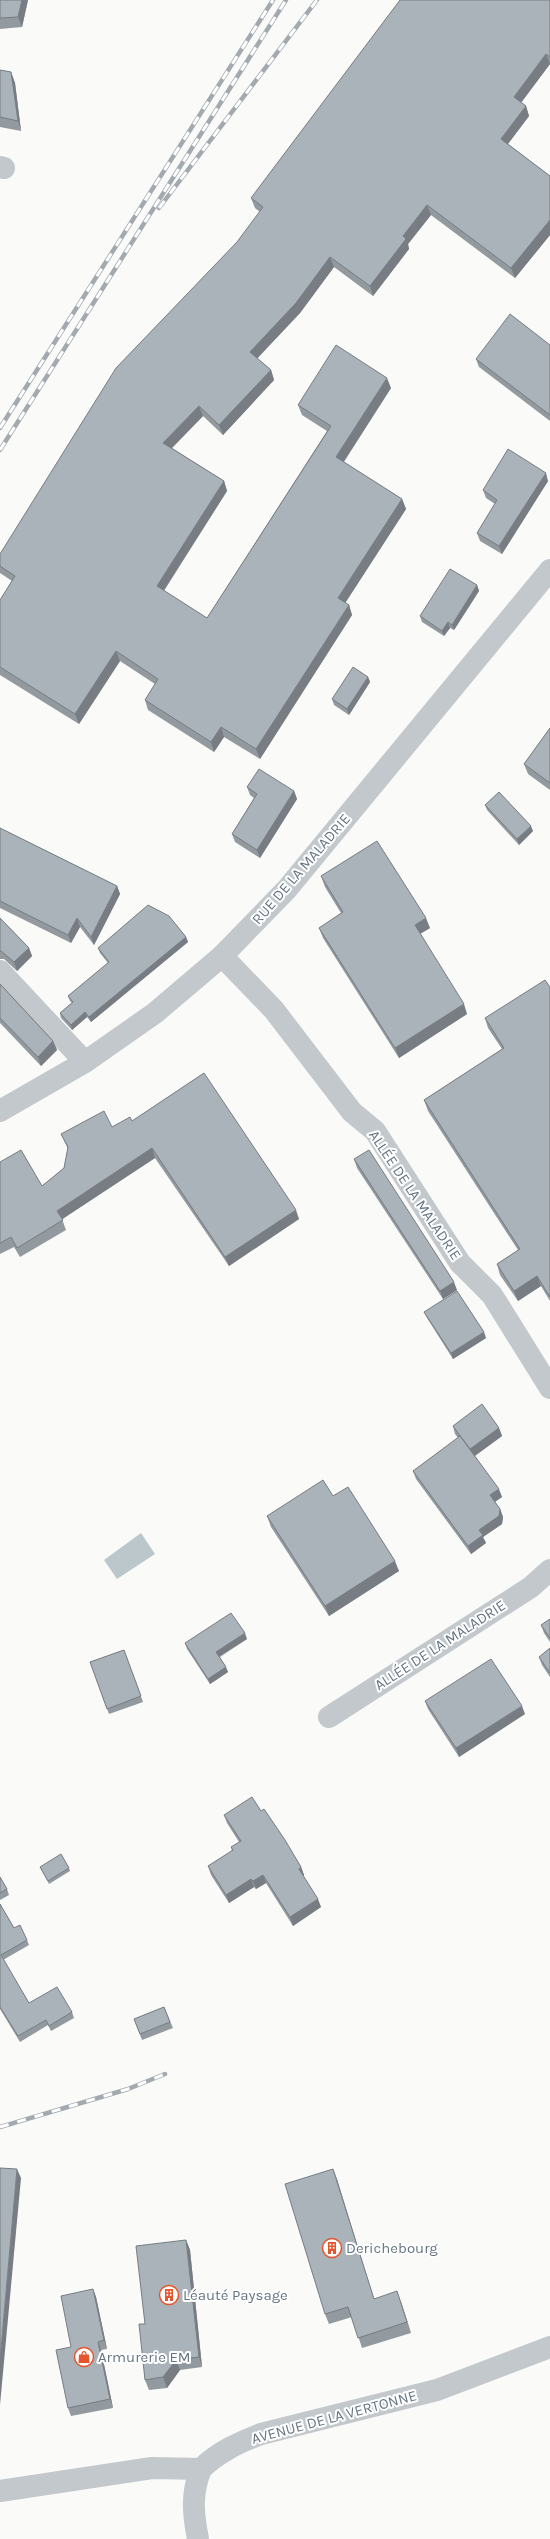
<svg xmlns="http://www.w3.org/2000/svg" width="550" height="2539" font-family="Karla,sans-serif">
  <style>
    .water { fill: #bbc7cb }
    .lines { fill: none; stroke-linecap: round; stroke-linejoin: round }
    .minor { stroke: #c3c8cc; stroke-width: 22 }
    .rail-casing { stroke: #a2aab0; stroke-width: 4.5 }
    .rail { stroke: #fff; stroke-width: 3; stroke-dasharray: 9; stroke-linecap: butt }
    .wall { fill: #929a9f }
    .shaded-wall { fill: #777d82 }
    .building { fill: #aab3b9; stroke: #777d82 }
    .labels { text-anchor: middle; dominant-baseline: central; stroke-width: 4; stroke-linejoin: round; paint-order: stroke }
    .street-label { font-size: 15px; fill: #657683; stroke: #fff }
    .poi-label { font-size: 15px; fill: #657683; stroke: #fff; text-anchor: start }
  </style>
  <rect width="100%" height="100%" fill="#fafaf8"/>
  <!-- water -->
  <polygon class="water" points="141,1533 155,1554 117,1579 104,1560"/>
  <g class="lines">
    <!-- minor -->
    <g class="minor">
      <polyline points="0,167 4,168"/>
      <polyline points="222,956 274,1010 352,1112 375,1131 460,1263 492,1295 550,1388"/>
      <polyline points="0,971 85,1062"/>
      <polyline points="0,1111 85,1062 155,1013 222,956 287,889 550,570"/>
      <polyline points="329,1717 531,1587 550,1570"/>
      <path d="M 0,2491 L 152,2468 L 201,2469 C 218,2452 238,2443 261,2434 L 437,2390 L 550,2347"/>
      <path d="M 198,2539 C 193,2514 191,2493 201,2469"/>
    </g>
    <defs>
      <g id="rail">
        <polyline points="159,208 317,0"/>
        <polyline points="0,428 273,0"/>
        <polyline points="0,450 286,0"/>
        <polyline points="0,2127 128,2089 165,2074"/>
      </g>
    </defs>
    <!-- rail casing -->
    <use href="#rail" class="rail-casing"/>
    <!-- rail -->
    <use href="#rail" class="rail"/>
  </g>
  <!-- wall -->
  <g class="wall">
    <polygon points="0,0 28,0 22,27 0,29"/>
    <polygon points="550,0 550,64 521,102 526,106 529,116 508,144 550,176 550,235 515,278 431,215 408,244 409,249 373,296 334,267 300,313 257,358 271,370 274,380 223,435 203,416 172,448 224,481 227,491 164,591 207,618 327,431 302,415 298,405 391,388 344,462 402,499 406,509 345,603 349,605 352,615 260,759 224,737 214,752 148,710 145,700 155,684 120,661 79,724 0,675 0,600 12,581 0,573 0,554 260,212 255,208 251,198"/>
    <polygon points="0,70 11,72 15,83 21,131 0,127"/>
    <polygon points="550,345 550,421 479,367 476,359"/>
    <polygon points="548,481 502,554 480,541 477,533 495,504 486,498 483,490"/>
    <polygon points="477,585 479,591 454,630 450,628 444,636 422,622 420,616"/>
    <polygon points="368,677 370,682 349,715 334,705 332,699"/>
    <polygon points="550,728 550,790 528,774 524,764"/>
    <polygon points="247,787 294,791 297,799 260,858 235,842 232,834 254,798 250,795"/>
    <polygon points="485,805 533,831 519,845 487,810"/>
    <polygon points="0,828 117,886 120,894 94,945 80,927 71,943 0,908"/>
    <polygon points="321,876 430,928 420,934 467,1014 399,1058 323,938 319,928 341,913 325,887"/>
    <polygon points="0,918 29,948 32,956 17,971 4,959 0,959"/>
    <polygon points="186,937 188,942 91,1022 87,1017 72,1030 61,1018 60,1013 72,1003 70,1001 68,996 108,963 100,953 98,948"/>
    <polygon points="0,984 53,1041 57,1050 41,1066 0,1023"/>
    <polygon points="550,987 550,1301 541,1286 518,1301 500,1275 497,1264 518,1250 428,1111 424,1100 502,1049 488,1028 485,1018"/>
    <polygon points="132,1121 299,1219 229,1266 155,1158 62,1219 66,1230 20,1257 14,1247 0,1254 0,1162 42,1186 64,1168 68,1149 61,1134 112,1127"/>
    <polygon points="354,1159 457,1290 443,1299 357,1168"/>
    <polygon points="424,1312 486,1338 453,1359 427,1318"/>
    <polygon points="453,1426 499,1428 502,1436 475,1456 502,1497 495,1502 500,1509 503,1517 502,1524 483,1537 486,1543 471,1554 416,1479 413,1471 458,1438 455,1434"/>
    <polygon points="333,1496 399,1571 329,1616 271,1527 267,1516"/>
    <polygon points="550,1619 550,1642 544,1633 541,1625"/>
    <polygon points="247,1639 220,1657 228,1672 210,1684 187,1649 185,1643"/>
    <polygon points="550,1648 550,1677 542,1665 539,1657"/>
    <polygon points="124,1650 143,1702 109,1714 90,1662"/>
    <polygon points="425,1701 525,1714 459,1757 428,1709"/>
    <polygon points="261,1811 301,1867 304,1875 303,1876 321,1907 293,1926 266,1883 256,1889 254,1887 229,1903 211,1875 208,1866 232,1851 231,1847 239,1842 227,1823 224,1815"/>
    <polygon points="40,1867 69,1868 70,1871 49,1884"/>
    <polygon points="0,1877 7,1889 9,1895 0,1900"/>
    <polygon points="0,1904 14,1928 27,1940 29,1945 3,1960 29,2003 72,2012 74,2018 51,2031 48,2025 20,2042 0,2009"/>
    <polygon points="164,2007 173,2028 142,2040 134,2019"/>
    <polygon points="333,2169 374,2299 401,2302 411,2333 362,2348 352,2317 329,2324 325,2314"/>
    <polygon points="186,2240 190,2250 202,2367 180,2370 167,2388 149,2390 145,2380 145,2324"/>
    <polygon points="93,2289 96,2297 107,2349 101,2350 113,2408 71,2416 68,2408 71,2347"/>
  </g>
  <!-- shaded-wall -->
  <g class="shaded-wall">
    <polygon points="22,0 28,0 22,27 18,17"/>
    <polygon points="546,54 550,64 518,107 514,97"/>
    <polygon points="11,72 15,83 21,131 18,121"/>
    <polygon points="526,106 529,116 504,149 501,139"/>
    <polygon points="427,205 431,215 408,244 409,249 373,296 370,286 403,236"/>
    <polygon points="550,220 550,235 515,278 511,268"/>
    <polygon points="330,257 334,267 300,313 254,362 250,352"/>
    <polygon points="271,370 274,380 223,435 219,425"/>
    <polygon points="387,378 391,388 340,467 336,457"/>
    <polygon points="199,406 203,416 167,453 163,443"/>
    <polygon points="546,473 548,481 502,554 499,546"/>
    <polygon points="224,481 227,491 160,596 157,586"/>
    <polygon points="402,499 406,509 342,608 338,598"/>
    <polygon points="477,585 479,591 454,630 452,625"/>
    <polygon points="349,605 352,615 260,759 256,749"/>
    <polygon points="448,622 450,628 444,636 442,631"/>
    <polygon points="116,651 120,661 79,724 75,714"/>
    <polygon points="368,677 370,682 349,715 347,709"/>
    <polygon points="221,727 224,737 214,752 211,742"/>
    <polygon points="294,791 297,799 260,858 257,850"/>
    <polygon points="531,826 533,831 519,845 517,839"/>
    <polygon points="117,886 120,894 94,945 91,937"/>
    <polygon points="77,918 80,927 71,943 68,935"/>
    <polygon points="426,918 430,928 418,935 415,925"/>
    <polygon points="186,937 188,942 91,1022 89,1017"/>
    <polygon points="29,948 32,956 17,971 14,962"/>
    <polygon points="464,1004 467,1014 399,1058 395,1048"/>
    <polygon points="85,1012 87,1017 72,1030 71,1025"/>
    <polygon points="53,1041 57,1050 41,1066 38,1057"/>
    <polygon points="152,1148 155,1158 61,1220 57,1211"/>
    <polygon points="296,1210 299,1219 229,1266 225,1257"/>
    <polygon points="537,1276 541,1286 518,1301 514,1291"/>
    <polygon points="454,1282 457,1290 443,1299 440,1291"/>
    <polygon points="484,1332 486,1338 453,1359 451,1353"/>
    <polygon points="499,1428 502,1436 473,1457 470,1449"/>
    <polygon points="499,1489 502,1497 493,1503 490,1495"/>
    <polygon points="500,1509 503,1517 502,1524 483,1537 486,1543 471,1554 468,1546 479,1530"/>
    <polygon points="395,1561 399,1571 329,1616 325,1606"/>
    <polygon points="245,1633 247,1639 218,1657 216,1652"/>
    <polygon points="226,1667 228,1672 210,1684 208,1679"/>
    <polygon points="522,1706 525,1714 459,1757 456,1748"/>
    <polygon points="301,1867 304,1875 302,1877 299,1869"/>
    <polygon points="263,1875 266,1883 256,1889 253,1881"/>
    <polygon points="251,1879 254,1887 229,1903 226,1895"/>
    <polygon points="318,1899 321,1907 293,1926 290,1917"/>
    <polygon points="17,2169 21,2178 0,2405 0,2360"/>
    <polygon points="333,2169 337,2179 377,2309 374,2299"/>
    <polygon points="186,2240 190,2250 202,2367 199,2357"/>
    <polygon points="93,2289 96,2297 107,2349 104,2340"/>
    <polygon points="397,2291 401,2302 411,2333 407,2322"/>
    <polygon points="98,2342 101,2350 113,2408 110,2399"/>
    <polygon points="176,2360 180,2370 167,2388 163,2377"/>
  </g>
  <!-- building -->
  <g class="building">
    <polygon points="0,0 22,0 18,17 0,18"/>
    <polygon points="400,0 550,0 550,57 546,54 514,97 526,106 501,139 550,176 550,220 511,268 427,205 403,236 406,239 370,286 330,257 296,303 250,352 271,370 219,425 199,406 163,443 224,481 157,586 207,618 331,426 298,405 336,345 387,378 336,457 402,499 338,598 349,605 256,749 221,727 211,742 145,700 158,679 116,651 75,714 0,667 0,600 15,576 0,566 0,554 116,368 237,242 263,207 251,198"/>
    <polygon points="0,70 11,72 18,121 0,117"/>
    <polygon points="510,314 550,345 550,415 476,359"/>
    <polygon points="508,449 546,473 499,546 477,533 497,500 483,490"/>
    <polygon points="450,569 477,585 452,625 448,622 442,631 420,616"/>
    <polygon points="353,667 368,677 347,709 332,699"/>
    <polygon points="550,728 550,783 524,764"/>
    <polygon points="259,769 294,791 257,850 232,834 257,794 247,787"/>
    <polygon points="499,792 531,826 517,839 485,805"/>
    <polygon points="0,828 117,886 91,937 77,918 68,935 0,901"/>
    <polygon points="377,841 426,918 415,925 464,1004 395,1048 319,928 343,912 321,876"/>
    <polygon points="148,905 169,916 186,937 89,1017 85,1012 71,1025 60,1013 73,1002 68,996 109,962 98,948"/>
    <polygon points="0,918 29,948 14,962 1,951 0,951"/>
    <polygon points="545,980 550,987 550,1297 537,1276 514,1291 497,1264 520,1249 424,1100 504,1048 485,1018"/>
    <polygon points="0,984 53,1041 38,1057 0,1018"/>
    <polygon points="204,1073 296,1210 225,1257 152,1148 57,1211 63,1220 17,1248 11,1237 0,1243 0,1162 21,1150 42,1186 64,1168 68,1147 61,1134 104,1111 112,1127 130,1117 132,1121"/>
    <polygon points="369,1150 454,1282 440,1291 354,1159"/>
    <polygon points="457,1291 484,1332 451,1353 424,1312"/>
    <polygon points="482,1404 499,1428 470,1449 453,1426"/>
    <polygon points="460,1436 499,1489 490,1495 500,1509 499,1516 479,1530 483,1535 468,1546 413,1471"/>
    <polygon points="323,1480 333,1496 348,1487 395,1561 325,1606 267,1516"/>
    <polygon points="231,1613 245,1633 216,1652 226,1667 208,1679 185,1643"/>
    <polygon points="550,1619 550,1638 541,1625"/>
    <polygon points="550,1648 550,1673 539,1657"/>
    <polygon points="124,1650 141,1696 107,1709 90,1662"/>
    <polygon points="491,1659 522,1706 456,1748 425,1701"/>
    <polygon points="252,1797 261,1811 264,1809 285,1840 301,1867 299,1869 318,1899 290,1917 263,1875 253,1881 251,1879 226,1895 208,1866 233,1850 231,1847 241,1841 224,1815"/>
    <polygon points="61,1854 69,1868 48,1881 40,1867"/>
    <polygon points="0,1877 7,1889 0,1893"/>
    <polygon points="0,1904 14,1928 20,1925 27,1940 1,1955 29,2003 57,1987 72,2012 49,2026 46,2020 18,2036 0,2007"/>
    <polygon points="164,2007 170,2022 140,2034 134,2019"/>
    <polygon points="0,2168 17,2169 0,2360"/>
    <polygon points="333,2169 374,2299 397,2291 407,2322 358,2338 348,2307 325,2314 285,2184"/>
    <polygon points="186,2240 199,2357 176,2360 163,2377 145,2380 139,2324 145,2324 136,2246"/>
    <polygon points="93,2289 104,2340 98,2342 110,2399 68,2408 56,2350 71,2347 61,2296"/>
  </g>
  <!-- icons -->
  <defs>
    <symbol id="building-ring" viewBox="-11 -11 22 22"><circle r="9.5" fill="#fff" stroke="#e4572e" stroke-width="1.5"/><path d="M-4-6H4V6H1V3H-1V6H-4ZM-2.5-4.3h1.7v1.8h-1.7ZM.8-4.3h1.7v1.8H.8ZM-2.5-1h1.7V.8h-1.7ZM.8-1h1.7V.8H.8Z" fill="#e4572e"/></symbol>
    <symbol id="shop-ring" viewBox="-11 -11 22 22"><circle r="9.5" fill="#fff" stroke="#e4572e" stroke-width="1.5"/><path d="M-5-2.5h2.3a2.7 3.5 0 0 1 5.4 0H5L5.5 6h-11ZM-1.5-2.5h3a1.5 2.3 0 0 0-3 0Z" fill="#e4572e"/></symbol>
  </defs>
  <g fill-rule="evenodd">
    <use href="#building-ring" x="321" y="2237" width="22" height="22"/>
    <use href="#building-ring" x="158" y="2284" width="22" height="22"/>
    <use href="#shop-ring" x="73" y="2346" width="22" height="22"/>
  </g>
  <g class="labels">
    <!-- street labels -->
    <g class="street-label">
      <text transform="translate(301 869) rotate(-49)">RUE DE LA MALADRIE</text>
      <text transform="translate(415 1195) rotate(56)">ALLÉE DE LA MALADRIE</text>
      <text transform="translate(440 1645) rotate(-33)">ALLÉE DE LA MALADRIE</text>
      <text transform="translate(334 2417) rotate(-15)">AVENUE DE LA VERTONNE</text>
    </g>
    <!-- poi labels -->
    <g class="poi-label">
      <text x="346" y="2248">Derichebourg</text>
      <text x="183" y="2295">Léauté Paysage</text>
      <text x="98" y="2357">Armurerie EM</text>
    </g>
  </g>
</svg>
